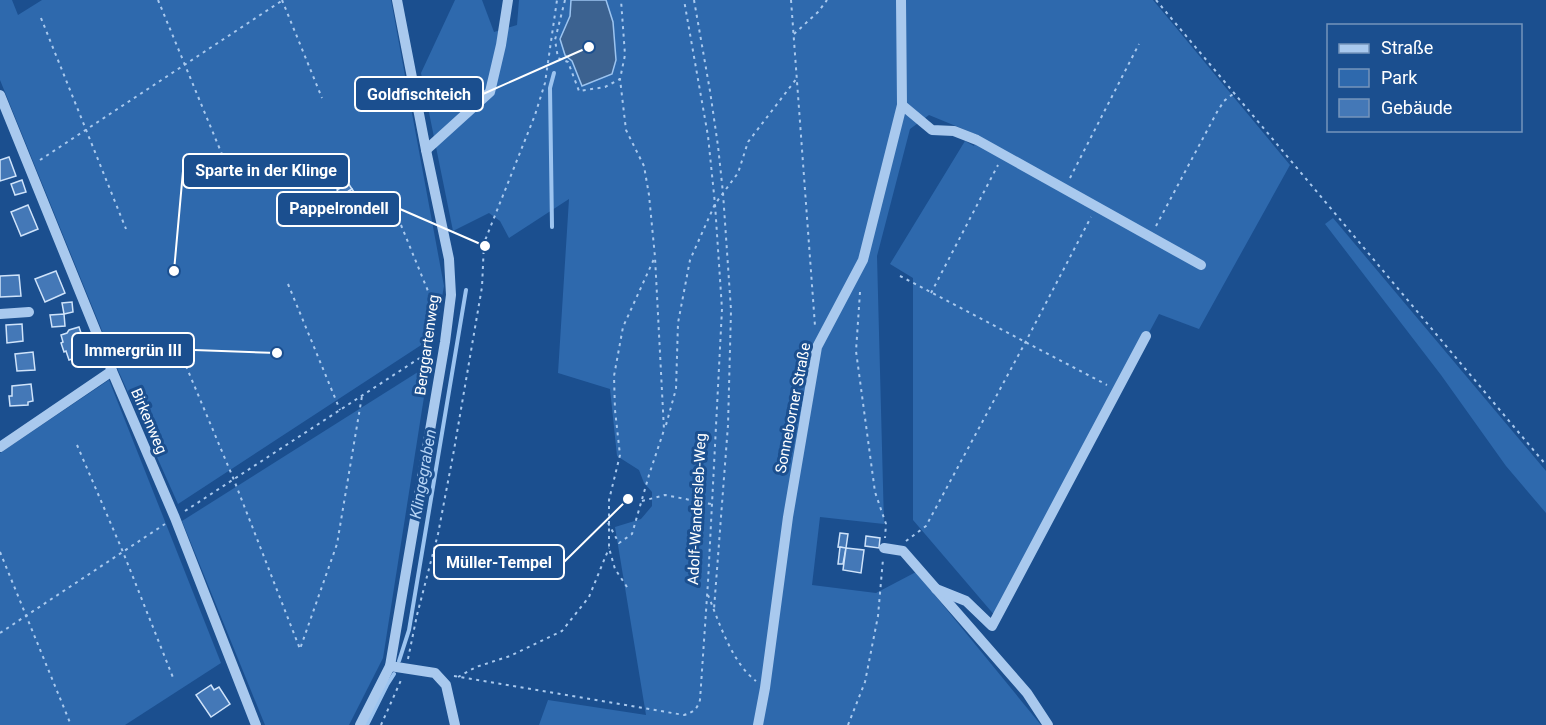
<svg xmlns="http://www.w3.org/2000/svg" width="1546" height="725" font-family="Roboto,sans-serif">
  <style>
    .green { fill: #2e69ad }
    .water { fill: #3c6290; stroke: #9cc4f0; stroke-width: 1.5 }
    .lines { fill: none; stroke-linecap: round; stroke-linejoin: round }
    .stream { stroke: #9cc4f0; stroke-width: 4 }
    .building { fill: #4478b7; stroke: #cfe3fa; stroke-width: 1.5 }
    .path { stroke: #a9c9ee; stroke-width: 2; stroke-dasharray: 3 4.5; stroke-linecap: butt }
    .minor { stroke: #a9c9ee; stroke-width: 10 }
    .labels { text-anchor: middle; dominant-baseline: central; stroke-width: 6; stroke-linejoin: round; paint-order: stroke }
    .street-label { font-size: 15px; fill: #fff; stroke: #1b4f8f }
    .water-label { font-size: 16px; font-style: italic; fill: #b5d3f5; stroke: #1b4f8f }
    .leader { fill: none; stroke: #fff; stroke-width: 2 }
    .callout-dot { fill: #fff; stroke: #1b4f8f; stroke-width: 2 }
    .callout { fill: #1b4f8f; stroke: #fff; stroke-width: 2 }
    .callout-label { font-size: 16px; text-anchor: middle; font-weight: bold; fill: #fff }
  </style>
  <rect width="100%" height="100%" fill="#1b4f8f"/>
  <!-- green -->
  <g class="green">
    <polygon points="0,0 12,0 18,15 42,0 391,0 444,286 435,336 178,504 118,370 0,80"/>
    <polygon points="455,0 482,0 494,32 517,25 519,0 571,0 570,16 560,39 612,74 616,60 613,22 606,0 1153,0 1290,165 1199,329 1159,314 996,617 913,520 913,278 890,264 965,141 974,146 980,136 929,115 910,129 877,256 884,524 820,517 812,585 876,593 916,572 1041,725 539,725 548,700 646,715 615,527 641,519 652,506 652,492 644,483 639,470 617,456 610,389 558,373 569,199 509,238 500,221 489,213 453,231 421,73"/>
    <polygon points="1333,218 1546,471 1546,513 1506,466 1441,375 1325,224"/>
    <polygon points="429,365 383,658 349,725 265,725 182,521"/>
    <polygon points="109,380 221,663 125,725 0,725 0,453"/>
  </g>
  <!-- water -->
  <polygon class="water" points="571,0 606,0 613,22 616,60 612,74 582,86 572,61 565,55 560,39 570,16"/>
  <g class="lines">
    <!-- stream -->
    <g class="stream">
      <polyline points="552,227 550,88 554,73"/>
      <polyline points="399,661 409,630 466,290"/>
      <polyline points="367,725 387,685 394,674"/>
    </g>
  </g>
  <!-- building -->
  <g class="building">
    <polygon points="9,157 16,176 0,181 0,160"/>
    <polygon points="22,180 26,192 15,195 11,184"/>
    <polygon points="348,183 352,189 341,196 337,190"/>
    <polygon points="352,189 362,204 348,213 338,198"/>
    <polygon points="28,205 38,229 21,236 11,212"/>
    <polygon points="56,271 65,293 45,302 35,279"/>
    <polygon points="19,275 21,296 0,297 0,276"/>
    <polygon points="72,302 73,312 64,314 62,303"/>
    <polygon points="64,314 65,326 52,327 50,315"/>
    <polygon points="22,324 23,341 7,343 6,325"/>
    <polygon points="79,327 88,354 69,360 66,351 64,352 61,343 63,342 61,335 67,333 69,330"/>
    <polygon points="33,352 35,370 17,371 15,354"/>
    <polygon points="31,384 33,401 28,402 28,405 10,406 9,396 12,396 12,386"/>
    <polygon points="840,533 848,534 846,548 838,547"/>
    <polygon points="866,536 880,538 879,548 865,546"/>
    <polygon points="840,547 846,548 843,564 838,564"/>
    <polygon points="846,548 864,550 861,573 843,570"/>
    <polygon points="211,685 214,690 219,687 230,704 211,717 196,695"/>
  </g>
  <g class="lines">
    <!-- path -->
    <g class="path">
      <polyline points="158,0 226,164"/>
      <polyline points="282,0 322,98"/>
      <polyline points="565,0 555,40 558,58 568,62 579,91 605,87 620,79 625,55 621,0"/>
      <polyline points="694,0 710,91 718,146 723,193 731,310 728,425 714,609"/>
      <polyline points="791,0 815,326"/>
      <polyline points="1156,0 1546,465"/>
      <polyline points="41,18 126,229"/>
      <polyline points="794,34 818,12 827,0"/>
      <polyline points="40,160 283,0"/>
      <polyline points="1070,178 1139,44"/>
      <polyline points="401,225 437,313"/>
      <polyline points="1156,226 1217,112 1224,101 1233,94"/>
      <polyline points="900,276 1107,385"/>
      <polyline points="288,284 340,410"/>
      <polyline points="860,292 856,351 875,492 886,524 885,538"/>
      <polyline points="931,293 998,165"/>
      <polyline points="186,366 234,480 300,649 337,544 362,396"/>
      <polyline points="666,425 676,389 678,323 690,260 715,204 738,173 748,142 797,78"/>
      <polyline points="77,445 123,552 174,680"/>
      <polyline points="642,501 665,495 711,504"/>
      <polyline points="185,511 432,350"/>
      <polyline points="608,523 619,543 632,534 649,475 664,430 655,257 649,195 644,166 626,130 620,79"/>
      <polyline points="906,541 926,526 1025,343 1091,217"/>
      <polyline points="0,552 71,725"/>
      <polyline points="627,587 615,569 609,548 609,500 620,455 615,410 614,376 623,327 654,259"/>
      <path d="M 708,595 C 719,622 732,663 756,681"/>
      <polyline points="0,633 165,524"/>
      <polyline points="408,659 417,615 438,534 454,450 482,287 484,243 535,115 545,83 557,0"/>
      <path d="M 454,676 L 684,715 C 694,712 697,709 700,700 L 708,582 L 722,309 L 715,204 L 708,136 L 684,0"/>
      <polyline points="458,677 476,667 510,656 562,631 589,597 609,548"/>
      <polyline points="381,725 402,678"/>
      <polyline points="848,725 865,682 878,616 883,559"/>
    </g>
    <!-- minor -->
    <g class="minor">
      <polyline points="0,95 112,371 175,518 256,725"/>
      <polyline points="902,105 932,130 954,131 977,140 1201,265"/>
      <polyline points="426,150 490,92 501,45 508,0"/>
      <polyline points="0,314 29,312"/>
      <polyline points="0,447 112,371"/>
      <polyline points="884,548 903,551 1027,693 1048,725"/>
      <polyline points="936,589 966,601 992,626 1146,336"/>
      <polyline points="390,666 435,673 446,685 455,725"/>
      <polyline points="360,725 390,666 445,342 451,295 449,259 426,150 397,0"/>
      <polyline points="758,725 765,688 788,517 817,347 863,260 902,105 901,0"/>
    </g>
  </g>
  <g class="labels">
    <!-- street labels -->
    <g class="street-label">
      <text transform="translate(427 345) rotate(-82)">Berggartenweg</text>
      <text transform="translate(793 408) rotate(-79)">Sonneborner Straße</text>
      <text transform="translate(149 421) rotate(67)">Birkenweg</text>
      <text transform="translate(697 509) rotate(-87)">Adolf-Wandersleb-Weg</text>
    </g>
    <!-- water labels -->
    <g class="water-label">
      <text transform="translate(423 474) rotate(-80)">Klingegraben</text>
    </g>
  </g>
  <!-- callouts -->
  <path class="leader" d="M589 47L483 94M174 271L183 171M485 246L400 209M277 353L194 350M628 499L564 562"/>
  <g class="callout-dot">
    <circle cx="589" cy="47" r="6"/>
    <circle cx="174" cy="271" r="6"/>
    <circle cx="485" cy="246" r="6"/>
    <circle cx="277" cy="353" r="6"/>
    <circle cx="628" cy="499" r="6"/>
  </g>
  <g class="callout">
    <rect x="355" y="77" width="128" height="34" rx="6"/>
    <rect x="183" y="154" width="166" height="34" rx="6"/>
    <rect x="277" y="192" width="123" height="34" rx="6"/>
    <rect x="72" y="333" width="122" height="34" rx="6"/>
    <rect x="434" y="545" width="130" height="34" rx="6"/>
  </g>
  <g class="callout-label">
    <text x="419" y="100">Goldfischteich</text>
    <text x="266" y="176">Sparte in der Klinge</text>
    <text x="339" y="214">Pappelrondell</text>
    <text x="133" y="356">Immergrün III</text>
    <text x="499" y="568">Müller-Tempel</text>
  </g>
  <!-- legend -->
  <rect x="1327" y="24" width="195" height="108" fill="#1b4f8f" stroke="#7695bc" stroke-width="1.5"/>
  <rect x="1339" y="44" width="30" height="9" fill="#a9c9ee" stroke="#7695bc" stroke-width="1.5"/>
  <text x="1381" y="54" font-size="18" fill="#ffffff">Straße</text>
  <rect x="1339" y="69" width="30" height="18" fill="#2e69ad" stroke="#7695bc" stroke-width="1.5"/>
  <text x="1381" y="84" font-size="18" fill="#ffffff">Park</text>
  <rect x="1339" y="99" width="30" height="18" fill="#4478b7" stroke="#7695bc" stroke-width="1.5"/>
  <text x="1381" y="114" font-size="18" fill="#ffffff">Gebäude</text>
</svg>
